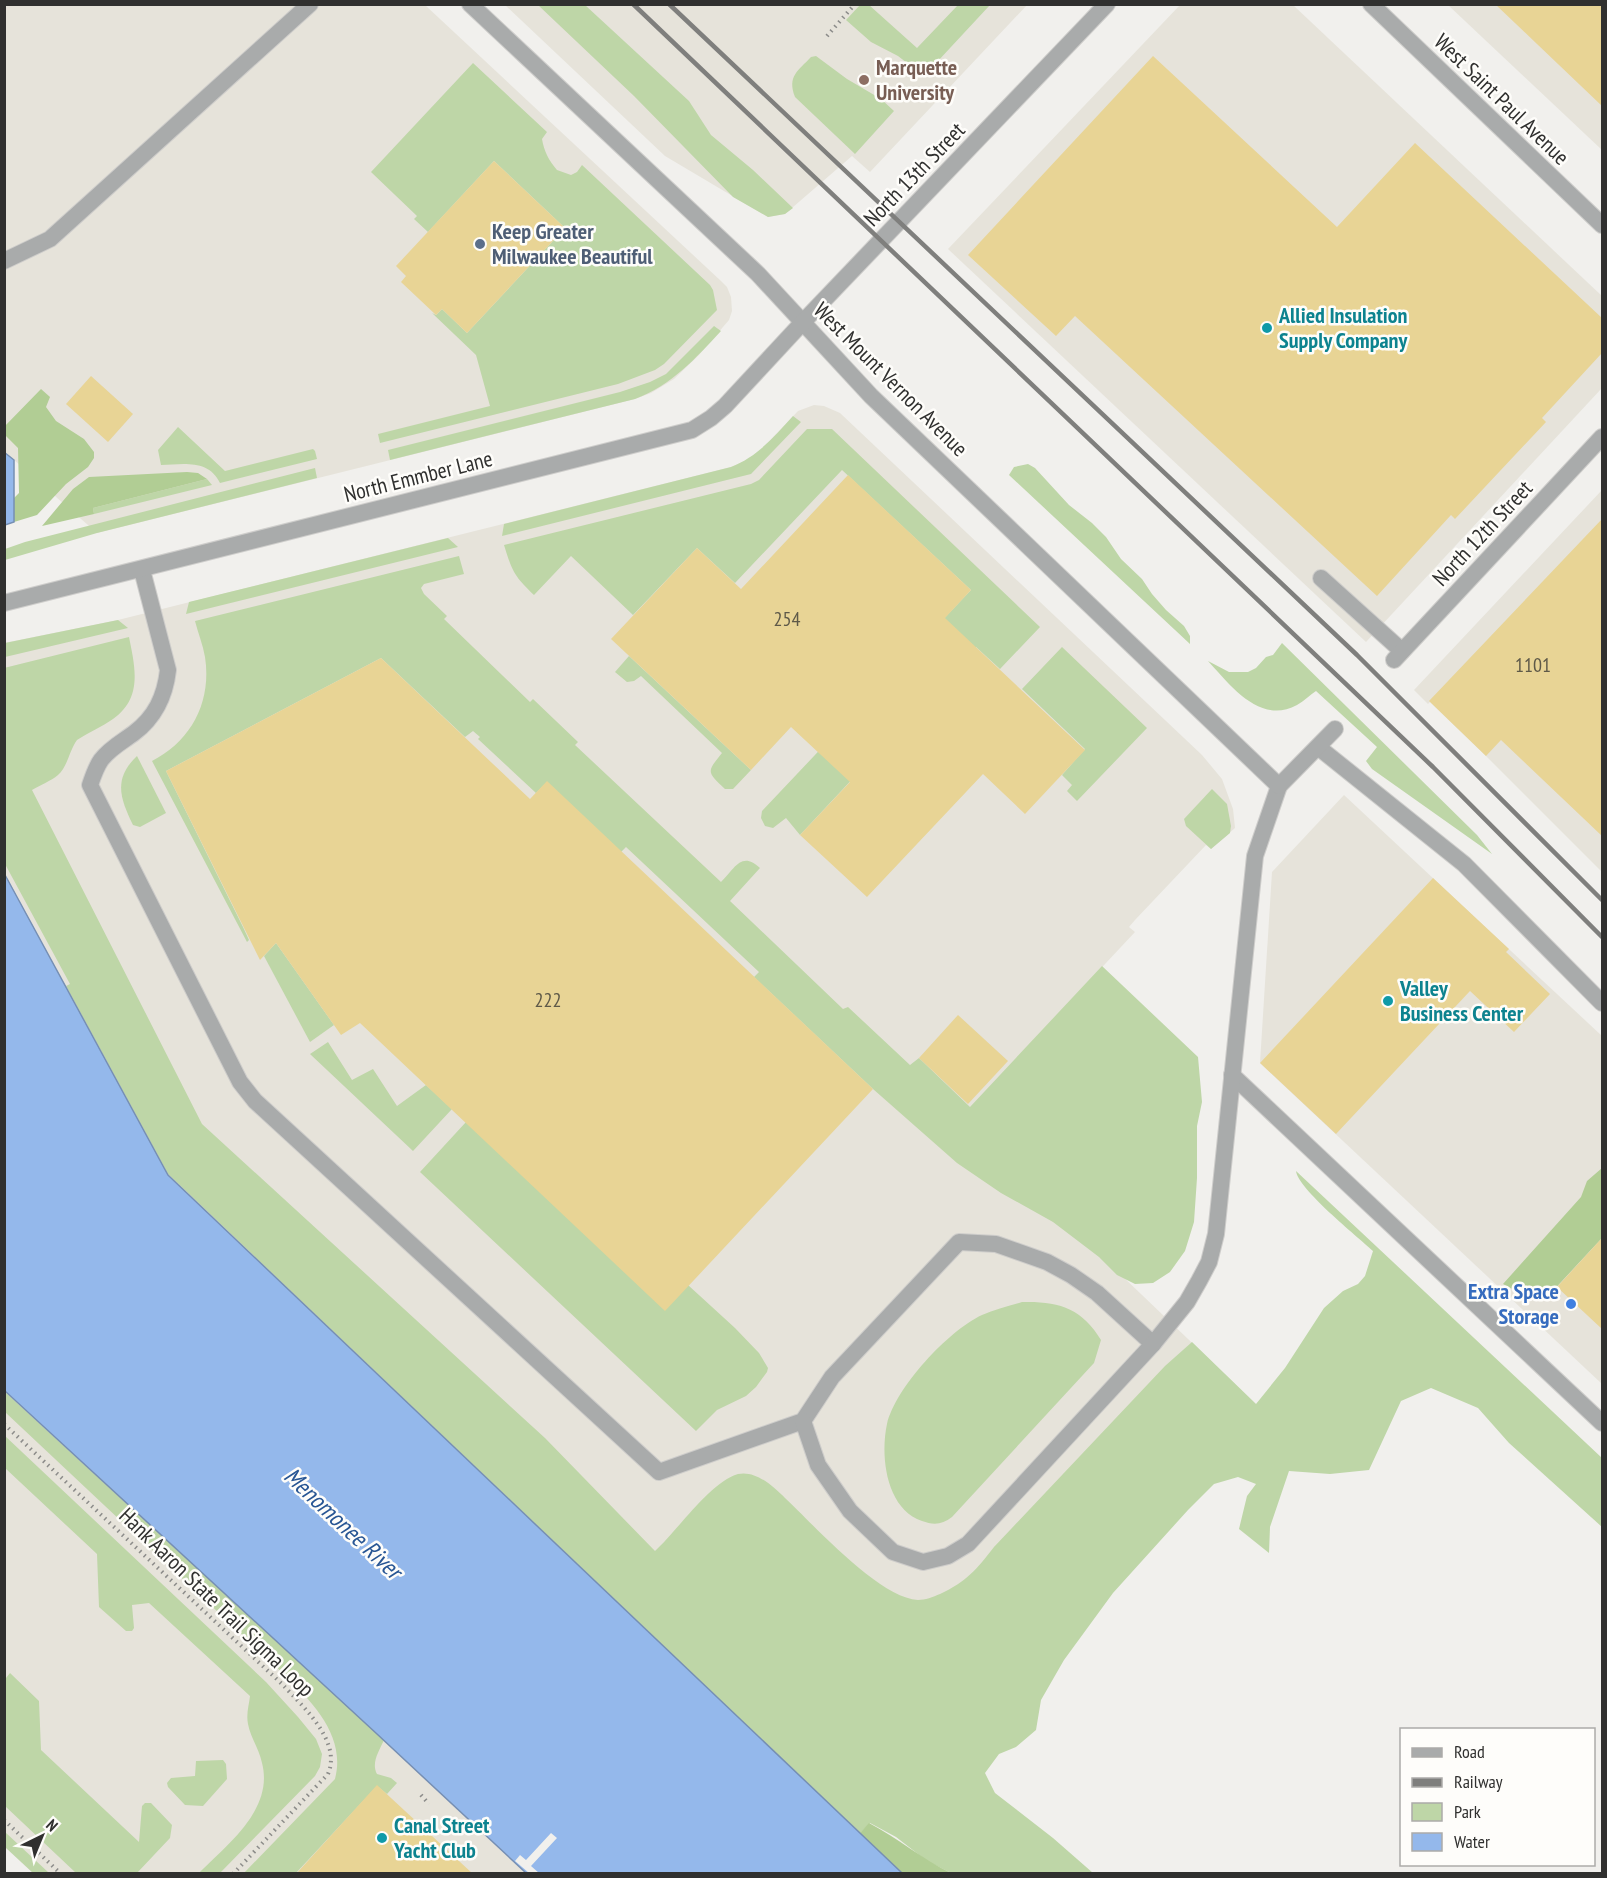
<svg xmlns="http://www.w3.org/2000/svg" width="1607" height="1878" font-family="'PT Sans Narrow',sans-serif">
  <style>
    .built { fill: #e6e3da }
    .green { fill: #bed6a7 }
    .forest { fill: #b1cd94 }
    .water { fill: #94b8eb; stroke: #768fb3; stroke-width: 1.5 }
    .pier { fill: #f1f0ed }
    .building { fill: #e8d495 }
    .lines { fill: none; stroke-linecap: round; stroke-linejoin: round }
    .service-casing { stroke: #cecdcb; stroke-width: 18 }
    .minor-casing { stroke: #cecdcb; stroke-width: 18 }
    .tertiary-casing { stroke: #cecdcb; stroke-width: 18 }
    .path { stroke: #8c8c8a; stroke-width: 4; stroke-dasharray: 1.5 4.5; stroke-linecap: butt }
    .service { stroke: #a9abab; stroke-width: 16 }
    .minor { stroke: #a9abab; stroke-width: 16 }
    .tertiary { stroke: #a9abab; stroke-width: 16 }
    .rail { stroke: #7f7f7d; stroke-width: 4.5 }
    .education-dot { fill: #8d6e63; stroke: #fefdfa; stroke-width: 2 }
    .service-dot { fill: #5c6f8a; stroke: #fefdfa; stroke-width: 2 }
    .culture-dot { fill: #0f9aa8; stroke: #fefdfa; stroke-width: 2 }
    .shop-dot { fill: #3f7fe0; stroke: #fefdfa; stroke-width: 2 }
    .labels { text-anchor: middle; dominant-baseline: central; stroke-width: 5; stroke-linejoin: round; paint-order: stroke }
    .number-label { font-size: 20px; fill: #5e5948 }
    .education-label { font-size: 22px; font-weight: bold; fill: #785e54; stroke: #fefdfa; text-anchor: start }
    .street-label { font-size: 22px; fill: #30302f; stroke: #fefdfa }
    .service-label { font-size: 22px; font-weight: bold; fill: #4e5e75; stroke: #fefdfa; text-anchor: start }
    .culture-label { font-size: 22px; font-weight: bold; fill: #0d838f; stroke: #fefdfa; text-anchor: start }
    .shop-label { font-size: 22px; font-weight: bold; fill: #366cbe; stroke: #fefdfa; text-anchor: end }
    .water-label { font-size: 24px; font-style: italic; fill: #285694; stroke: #fefdfa }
  </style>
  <rect width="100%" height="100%" fill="#f1f0ed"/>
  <!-- built -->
  <g class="built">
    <polygon points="4,5 425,5 721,281 727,287 731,297 732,311 729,320 699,355 674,379 651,393 635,399 97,533 5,452"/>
    <polygon points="505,5 1027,5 870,172 852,156 785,214 768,217 665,156"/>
    <polygon points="1180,5 1293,5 1602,296 1602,388 1366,642 948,249"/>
    <polygon points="1448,5 1602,5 1602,150"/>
    <polygon points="814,405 824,406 840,413 1202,755 1222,779 1233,809 1235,828 1211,849 1206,845 1135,920 1129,927 1135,932 959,1120 1256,1404 860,1833 168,1174 5,873 4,643 118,620 731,467 747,460 759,452 798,411"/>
    <polygon points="1602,490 1602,872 1486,756 1430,702 1428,704 1414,690"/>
    <polygon points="1344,795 1602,1036 1602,1384 1260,1063 1272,872"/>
    <polygon points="4,1391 377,1734 525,1873 33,1873 5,1847"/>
  </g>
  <!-- green -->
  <g class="green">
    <polygon points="538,5 585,5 689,101 711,135 753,170 793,208 785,214 768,217 733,197 634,96"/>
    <polygon points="860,5 869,5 917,48 958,5 990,5 924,76 898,56 871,42 846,20"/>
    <path d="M 816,56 L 847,79 L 881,99 L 894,111 L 855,154 L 795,97 C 787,76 798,71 811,57 Z"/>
    <path d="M 473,63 L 547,132 L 542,139 C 544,151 549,161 557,170 L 571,175 L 577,172 L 582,165 L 710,285 L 713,290 L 717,310 L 664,364 L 655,370 L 618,384 L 380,443 L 378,434 L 490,406 L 476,355 L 432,313 L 436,315 L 442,309 L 467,333 L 565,228 L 494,161 L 428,232 L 414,219 L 417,216 L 371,172 Z"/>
    <path d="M 714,326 L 721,331 C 695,359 672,385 635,399 L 390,460 L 388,450 L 620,392 L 650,382 L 666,374 Z"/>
    <path d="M 793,416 L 801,422 L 751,474 L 502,536 L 504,524 L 731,467 C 758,456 774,437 793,416 Z"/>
    <path d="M 178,427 L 225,471 L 313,449 L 315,451 L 317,459 L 220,483 C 209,459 183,464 161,465 L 158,450 Z"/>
    <path d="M 807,429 L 832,429 L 1040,627 L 1000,669 L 976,647 L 800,835 L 786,818 L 773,828 L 765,826 L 761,818 L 762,811 L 971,590 L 842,470 L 735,583 L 697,548 L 633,615 L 571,556 L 534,595 C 514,576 512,571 504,545 L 751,484 L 759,480 Z"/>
    <polygon points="1028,464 1035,468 1069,505 1092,523 1106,537 1121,559 1142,579 1152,594 1166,610 1184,626 1190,636 1190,644 1009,475 1014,467"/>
    <polygon points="315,468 317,478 97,533 5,560 5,549 25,542"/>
    <polygon points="207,479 212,485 94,514 93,508"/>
    <polygon points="448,538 458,547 186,614 189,602"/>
    <path d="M 459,556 L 464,574 L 424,584 L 421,588 L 424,594 L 447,616 L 444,619 L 530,702 L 533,699 L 578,742 L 575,745 L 721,882 C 734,870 741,850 760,868 L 730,901 L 843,1009 L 848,1007 L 910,1065 L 919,1058 L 970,1107 L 1102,966 L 1198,1057 L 1202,1102 L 1197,1126 L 1197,1178 L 1194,1222 L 1185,1251 L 1170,1272 L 1153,1283 L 1135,1284 L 1117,1275 L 1099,1257 L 1053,1222 L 1001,1193 L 957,1163 L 873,1089 L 754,977 L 759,972 L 626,847 L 621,852 L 547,782 L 536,793 L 478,739 L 480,737 L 473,731 L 465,737 L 381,658 L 166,771 L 243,927 L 249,940 L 247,942 L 152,761 C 191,741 212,702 205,657 C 203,645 198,633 195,621 Z"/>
    <polygon points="118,620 128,628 5,657 5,643"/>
    <path d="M 129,637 C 135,667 143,698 113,719 C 102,727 89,732 77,740 C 69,751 68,766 58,775 C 51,781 40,785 32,790 L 202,1124 L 545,1438 L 655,1551 C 678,1530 710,1482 738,1474 C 756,1470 774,1487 785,1498 C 814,1525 879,1598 918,1600 C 925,1600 933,1597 940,1594 C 966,1582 977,1569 994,1547 L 1165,1366 L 1192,1342 L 1256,1404 L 1285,1368 L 1324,1308 L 1343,1291 L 1358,1284 L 1365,1276 L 1373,1251 C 1357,1236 1298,1189 1296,1171 L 1602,1458 L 1602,1527 L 1509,1443 L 1478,1408 L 1431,1388 L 1401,1401 L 1369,1470 L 1330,1474 L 1289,1471 L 1270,1527 L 1269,1553 L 1239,1529 L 1247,1496 L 1256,1484 L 1238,1477 L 1214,1484 L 1188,1510 L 1113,1593 L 1064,1660 L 1041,1700 L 1036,1730 L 1016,1747 L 999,1754 L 985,1773 L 995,1793 L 1053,1838 L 1093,1873 L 951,1873 L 927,1861 L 896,1837 L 870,1823 L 860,1833 L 168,1174 L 66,986 L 70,984 L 5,864 L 4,668 Z"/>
    <path d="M 1282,643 L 1477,835 L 1492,854 L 1372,769 L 1366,761 L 1377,747 L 1316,691 C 1310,695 1304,701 1297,705 C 1260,725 1231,686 1208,661 L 1229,672 L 1248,672 L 1256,668 L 1266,657 L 1273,655 Z"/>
    <polygon points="1062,647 1147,728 1077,801 1067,791 1072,785 1062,775 1085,749 1022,689"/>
    <path d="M 629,656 L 751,770 L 733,789 L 725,789 C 706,771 707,772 722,753 L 641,676 L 634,681 L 627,682 L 615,672 Z"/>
    <path d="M 137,756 L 166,813 L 140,827 L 133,825 C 120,798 113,779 137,756 Z"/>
    <polygon points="1212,789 1227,804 1231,826 1230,833 1211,849 1186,826 1184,819"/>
    <polygon points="276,943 334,1025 310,1042 264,956"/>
    <polygon points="328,1042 352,1080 373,1069 397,1106 426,1085 452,1109 413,1151 310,1054"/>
    <polygon points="466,1122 688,1285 735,1328 759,1353 768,1368 767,1372 756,1387 746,1396 717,1410 696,1431 420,1172"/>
    <path d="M 1022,1302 C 1058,1301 1082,1308 1101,1340 L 1094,1363 L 952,1517 C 942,1525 933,1525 922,1521 C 886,1509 880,1456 887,1424 C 896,1387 948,1331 982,1315 C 995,1309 1009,1306 1022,1302 Z"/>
    <path d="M 4,1391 L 384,1740 C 379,1751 371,1763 377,1774 L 391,1778 L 397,1783 L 387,1794 L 377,1786 L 296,1873 L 244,1873 L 335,1779 C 346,1737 314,1704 287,1677 L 5,1412 Z"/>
    <path d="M 4,1435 L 266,1682 L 298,1717 L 316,1739 L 322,1754 L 320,1767 L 315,1776 L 220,1873 L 199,1873 C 228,1844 274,1809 262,1763 C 259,1749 250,1736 248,1724 C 246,1714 249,1705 250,1696 L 149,1603 L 132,1605 L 134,1628 L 132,1631 L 126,1631 L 99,1607 L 97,1554 L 5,1468 Z"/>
    <polygon points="10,1673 39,1701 41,1750 139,1842 142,1806 145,1803 151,1803 172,1825 170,1838 137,1873 76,1873 5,1806 4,1691 6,1678"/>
    <polygon points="223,1760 226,1764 227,1779 203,1806 185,1805 168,1787 167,1783 171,1778 195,1776 196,1761"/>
    <polygon points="4,1832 5,1832 49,1873 33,1873 5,1847"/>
  </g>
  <!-- forest -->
  <g class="forest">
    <polygon points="41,389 50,397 46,407 56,421 84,439 94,452 94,458 88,467 66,484 37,515 14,522 14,498 19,493 18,448 5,435 4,427"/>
    <polygon points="187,472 198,473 207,479 93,508 94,514 42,526 73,489 89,477"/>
    <polygon points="1602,1168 1602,1238 1550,1294 1522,1294 1503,1284 1581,1197 1587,1181"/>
    <path d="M 869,1823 C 898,1838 922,1859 951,1873 L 902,1873 L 860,1833 Z"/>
  </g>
  <!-- water -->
  <g class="water">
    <polygon points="4,452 14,460 14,522 5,525"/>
    <polygon points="4,873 168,1175 902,1873 526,1873 377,1734 5,1391"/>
  </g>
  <!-- pier -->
  <polygon class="pier" points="551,1833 557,1838 531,1866 539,1873 529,1873 515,1861 520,1855 526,1860"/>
  <!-- building -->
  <g class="building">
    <polygon points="1495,4 1602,4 1602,106 1537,44"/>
    <polygon points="1153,56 1337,227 1415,143 1602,318 1602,353 1542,418 1546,422 1455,519 1451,515 1377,596 1075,316 1056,336 968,255"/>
    <polygon points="494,161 565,228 467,333 442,309 436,315 401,282 406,276 396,266"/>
    <polygon points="91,376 133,414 108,442 66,404"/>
    <polygon points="848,475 971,590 945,618 1085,750 1025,814 983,774 867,897 800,835 850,782 791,727 751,770 611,639 697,548 741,589"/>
    <polygon points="1602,519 1602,836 1501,740 1486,756 1429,701"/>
    <polygon points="381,658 530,799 547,781 873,1089 665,1311 360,1023 341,1035 276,943 260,960 166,771"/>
    <polygon points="1433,878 1509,949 1506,952 1550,994 1514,1032 1470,991 1336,1134 1260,1063"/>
    <polygon points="958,1015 1008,1061 968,1104 919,1058"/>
    <polygon points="1602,1238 1602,1329 1557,1287"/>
    <polygon points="377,1785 473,1874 296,1874"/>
  </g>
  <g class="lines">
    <defs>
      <g id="service">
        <polyline points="4,261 50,239 310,4"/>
        <path d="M 142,570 L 168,670 C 165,697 155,717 134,733 C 122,742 110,748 101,760 C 96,767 93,776 90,785 L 240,1082 L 255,1101 L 659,1472 L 803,1421 L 832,1377 L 959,1242 L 996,1244 L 1047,1262 L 1071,1275 L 1097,1293 L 1153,1344"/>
        <polyline points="1321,578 1402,651"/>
        <polyline points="1318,747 1464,864 1602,1003"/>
        <polyline points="1232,1075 1602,1423"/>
        <polyline points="803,1421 818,1465 850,1511 893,1552 923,1562 948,1556 968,1544 1153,1344 1187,1302 1199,1281 1209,1262 1216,1234 1255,856 1279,786"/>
      </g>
      <g id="minor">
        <polyline points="470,4 758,274 871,396 1279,786 1335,729"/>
        <polyline points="1394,660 1602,437"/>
      </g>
      <g id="tertiary">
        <polyline points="1371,4 1602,225"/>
        <polyline points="4,603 692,430 711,418 725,406 802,323 1107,4"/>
      </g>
    </defs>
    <!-- service casing -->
    <use href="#service" class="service-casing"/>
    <!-- minor casing -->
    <use href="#minor" class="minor-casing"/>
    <!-- tertiary casing -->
    <use href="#tertiary" class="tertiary-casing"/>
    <!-- path -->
    <g class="path">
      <polyline points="827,36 855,4"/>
      <path d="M 4,1424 L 283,1685 C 303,1707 342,1741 328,1774 L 233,1874"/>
      <polyline points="421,1795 429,1804"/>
      <polyline points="4,1820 61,1874"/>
    </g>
    <!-- service -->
    <use href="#service" class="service"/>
    <!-- minor -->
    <use href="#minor" class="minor"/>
    <!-- tertiary -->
    <use href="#tertiary" class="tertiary"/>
    <!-- rail -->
    <g class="rail">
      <polyline points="633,4 1433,767 1602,937"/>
      <polyline points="669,4 1357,655 1602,900"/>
    </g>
  </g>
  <!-- markers -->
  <circle class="education-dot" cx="864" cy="80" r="6"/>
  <circle class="service-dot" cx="480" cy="244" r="6"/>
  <g class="culture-dot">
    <circle cx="1267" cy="328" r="6"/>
    <circle cx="1388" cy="1001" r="6"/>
    <circle cx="382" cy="1838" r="6"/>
  </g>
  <circle class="shop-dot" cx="1571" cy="1304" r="6"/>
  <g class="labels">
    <!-- number labels -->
    <g class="number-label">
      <text x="787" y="619">254</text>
      <text x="1533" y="665">1101</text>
      <text x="548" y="1000">222</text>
    </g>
    <!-- education labels -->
    <g class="education-label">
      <text x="876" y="67">Marquette<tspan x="876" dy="25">University</tspan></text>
    </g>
    <!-- street labels -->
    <g class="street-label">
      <text transform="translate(1502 99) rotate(44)">West Saint Paul Avenue</text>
      <text transform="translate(914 174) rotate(-46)">North 13th Street</text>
      <text transform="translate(891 379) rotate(45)">West Mount Vernon Avenue</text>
      <text transform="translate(418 476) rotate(-14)">North Emmber Lane</text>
      <text transform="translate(1482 533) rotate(-47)">North 12th Street</text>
      <text transform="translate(217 1602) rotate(44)">Hank Aaron State Trail Sigma Loop</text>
    </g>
    <!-- service labels -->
    <g class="service-label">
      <text x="492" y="231">Keep Greater<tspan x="492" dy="25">Milwaukee Beautiful</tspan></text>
    </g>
    <!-- culture labels -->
    <g class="culture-label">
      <text x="1279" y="315">Allied Insulation<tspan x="1279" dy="25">Supply Company</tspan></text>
      <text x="1400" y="988">Valley<tspan x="1400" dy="25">Business Center</tspan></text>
      <text x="394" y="1825">Canal Street<tspan x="394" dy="25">Yacht Club</tspan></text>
    </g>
    <!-- shop labels -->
    <g class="shop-label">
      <text x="1559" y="1291">Extra Space<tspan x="1559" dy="25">Storage</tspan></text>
    </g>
    <!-- water labels -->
    <g class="water-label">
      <text transform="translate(343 1523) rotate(43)">Menomonee River</text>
    </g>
  </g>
  <!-- border -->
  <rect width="1607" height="1878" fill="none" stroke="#30302f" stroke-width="12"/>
  <!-- legend -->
  <rect x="1400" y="1728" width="195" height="138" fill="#fefdfa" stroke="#acaba9" stroke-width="1.5"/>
  <rect x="1412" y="1748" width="30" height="9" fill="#a9abab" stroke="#acaba9" stroke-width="1.5"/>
  <text x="1454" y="1758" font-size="18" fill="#30302f">Road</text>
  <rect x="1412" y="1778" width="30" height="9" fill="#7f7f7d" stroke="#acaba9" stroke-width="1.5"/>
  <text x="1454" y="1788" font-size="18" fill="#30302f">Railway</text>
  <rect x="1412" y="1803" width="30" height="18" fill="#bed6a7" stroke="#acaba9" stroke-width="1.5"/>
  <text x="1454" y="1818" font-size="18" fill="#30302f">Park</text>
  <rect x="1412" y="1833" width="30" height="18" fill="#94b8eb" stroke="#acaba9" stroke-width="1.5"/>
  <text x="1454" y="1848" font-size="18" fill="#30302f">Water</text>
  <!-- north arrow -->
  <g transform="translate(42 1836) rotate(43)" stroke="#fefdfa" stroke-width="4.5" paint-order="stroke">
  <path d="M0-4.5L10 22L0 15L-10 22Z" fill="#30302f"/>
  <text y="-9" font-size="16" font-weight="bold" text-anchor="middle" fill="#30302f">N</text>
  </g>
</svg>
